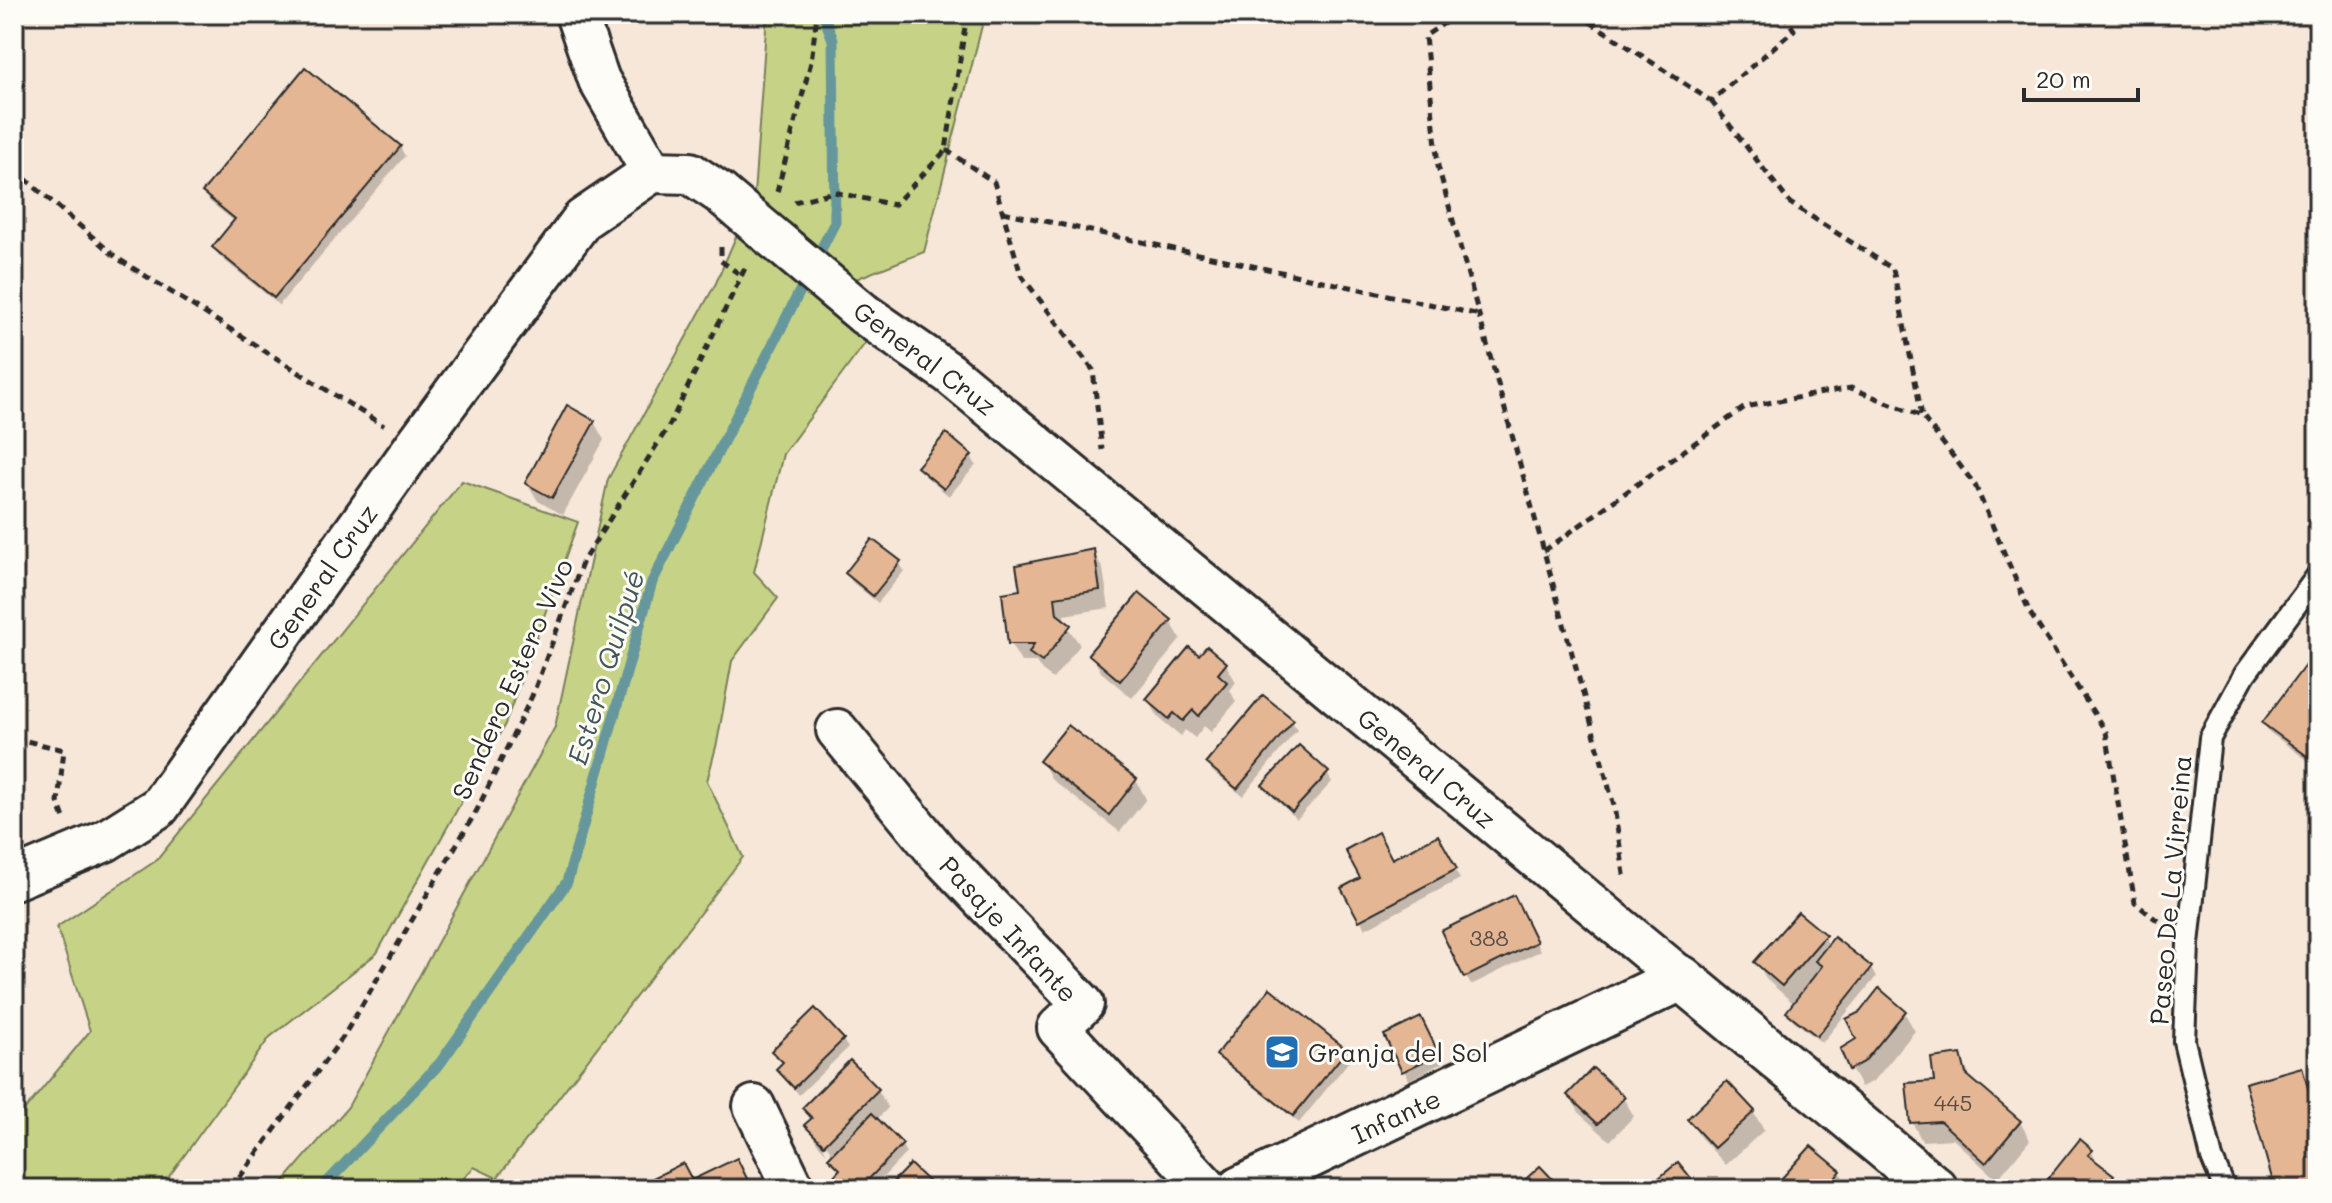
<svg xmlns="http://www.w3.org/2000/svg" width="2332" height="1203" font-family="Mali,sans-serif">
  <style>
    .green { fill: #c6d387; stroke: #787f59; stroke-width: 2 }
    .shadow { fill: #0003 }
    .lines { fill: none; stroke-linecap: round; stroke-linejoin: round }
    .stream { stroke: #66979c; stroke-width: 11 }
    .building { fill: #e4b694; stroke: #2b2b2b; stroke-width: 2 }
    .service-casing { stroke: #2b2b2b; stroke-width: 26 }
    .minor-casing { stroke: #2b2b2b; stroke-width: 46 }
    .tertiary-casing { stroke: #2b2b2b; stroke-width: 50 }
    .path { stroke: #2b2b2b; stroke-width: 5; stroke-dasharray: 8 6; stroke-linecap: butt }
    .service { stroke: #fdfcf7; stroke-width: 20 }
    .minor { stroke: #fdfcf7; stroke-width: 40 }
    .tertiary { stroke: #fdfcf7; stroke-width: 44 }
    .minor-bridge-casing { stroke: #2b2b2b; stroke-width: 46; stroke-linecap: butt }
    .minor-bridge { stroke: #fdfcf7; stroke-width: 40 }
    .labels { text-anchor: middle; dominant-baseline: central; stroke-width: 6; stroke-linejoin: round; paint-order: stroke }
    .number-label { font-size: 22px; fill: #594e45 }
    .street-label { font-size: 26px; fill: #2b2b2b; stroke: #fdfcf7 }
    .poi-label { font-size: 26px; fill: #2b2b2b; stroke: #fdfcf7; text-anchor: start }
    .water-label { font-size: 28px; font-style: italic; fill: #44585a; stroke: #fdfcf7 }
  </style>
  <rect width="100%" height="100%" fill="#f6e7d9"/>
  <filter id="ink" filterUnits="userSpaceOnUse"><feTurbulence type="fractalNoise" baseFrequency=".0125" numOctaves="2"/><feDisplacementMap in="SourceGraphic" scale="16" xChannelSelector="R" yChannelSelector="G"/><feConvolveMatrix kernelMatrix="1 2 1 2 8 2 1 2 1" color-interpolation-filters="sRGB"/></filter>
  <g filter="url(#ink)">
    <!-- green -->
    <g class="green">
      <polygon points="767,14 985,14 924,252 853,280 839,322 866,342 783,454 754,572 778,598 732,661 717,743 707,781 743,857 497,1178 474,1167 454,1189 277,1189 348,1107 555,727 608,479 716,283 754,195"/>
      <polygon points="462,481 578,522 505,724 377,953 270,1037 160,1189 14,1189 14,1123 90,1031 57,927 157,860"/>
    </g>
    <!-- shadow -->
    <g class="shadow">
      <polygon points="400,147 405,156 279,305 219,256 214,247 235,222 209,201 204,192"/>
      <polygon points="594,422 604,440 563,515 538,501 527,483"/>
      <polygon points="971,456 976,465 949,496 925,476 920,467"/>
      <polygon points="1093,551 1103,569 1109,608 1064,615 1065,623 1080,645 1053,679 1042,671 1036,662 1021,662 1010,643 1023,592"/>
      <polygon points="899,562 904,571 878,603 852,582 847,573"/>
      <polygon points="1170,621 1181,639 1132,698 1101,672 1091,654"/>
      <polygon points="2318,651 2318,768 2269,732 2264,724"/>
      <polygon points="1199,658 1226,664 1236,682 1230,690 1236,702 1211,732 1204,726 1195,738 1185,730 1181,736 1159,718 1148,700"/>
      <polygon points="1292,722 1297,730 1243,796 1213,772 1208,764"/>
      <polygon points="1042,761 1136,780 1146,799 1120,832 1052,780"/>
      <polygon points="1327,773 1332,782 1297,819 1270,794 1265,785"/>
      <polygon points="1437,837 1460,879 1365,929 1344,888"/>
      <polygon points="1518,906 1540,951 1471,985 1466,977"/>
      <polygon points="1824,937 1830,946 1835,940 1871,969 1876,977 1822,1043 1793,1020 1788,1012 1794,1004 1767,980 1757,962"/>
      <polygon points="1904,1012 1915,1031 1874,1081 1861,1087 1851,1069"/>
      <polygon points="1425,1028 1442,1063 1409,1080 1386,1036"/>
      <polygon points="843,1040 848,1048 799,1095 778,1069 783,1065 773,1051"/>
      <polygon points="1345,1051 1350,1060 1299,1123 1224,1063 1219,1055"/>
      <polygon points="1960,1056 1973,1083 2020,1122 2030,1140 1997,1180 1953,1139 1922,1141 1912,1122 1936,1083"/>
      <polygon points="2301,1070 2312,1088 2318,1110 2318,1189 2277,1189"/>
      <polygon points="878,1090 888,1108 876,1120 902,1145 906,1153 872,1189 844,1189 835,1177 841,1171 831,1158 833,1156 821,1135 818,1137 827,1153 817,1143 807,1125 811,1121 804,1109"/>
      <polygon points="1570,1096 1623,1098 1634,1116 1610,1141 1580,1114"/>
      <polygon points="1753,1112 1764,1130 1726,1165 1700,1137 1689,1119"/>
      <polygon points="1811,1149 1840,1172 1849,1189 1775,1189"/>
      <polygon points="2091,1151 2101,1168 2112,1177 2119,1189 2042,1189"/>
    </g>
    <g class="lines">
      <!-- stream -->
      <polyline class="stream" points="321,1189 441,1062 567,882 652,582 835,222 833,40 823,14"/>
    </g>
    <!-- building -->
    <g class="building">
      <polygon points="305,67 401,146 274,298 212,247 235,219 202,192"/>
      <polygon points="567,405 595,421 552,498 525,483"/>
      <polygon points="946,433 972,455 944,489 917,467"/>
      <polygon points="872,539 901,561 873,596 845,573"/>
      <polygon points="1094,549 1100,590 1055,597 1057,614 1071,625 1042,662 1029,653 1034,644 1008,644 1002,593 1020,590 1016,565"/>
      <polygon points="1139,593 1172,620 1120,681 1088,654"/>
      <polygon points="1207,646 1227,663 1218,674 1227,682 1199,716 1193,710 1183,721 1174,713 1169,719 1146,699 1189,647 1199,655"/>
      <polygon points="2318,648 2318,764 2262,723"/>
      <polygon points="1263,695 1294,720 1237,789 1206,763"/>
      <polygon points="1068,725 1137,779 1109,815 1039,761"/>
      <polygon points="1299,745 1329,772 1292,812 1262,785"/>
      <polygon points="1378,832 1392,859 1438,835 1457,869 1359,921 1341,888 1360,878 1345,850"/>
      <polygon points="1514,895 1537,942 1464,978 1441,931"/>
      <polygon points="1798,912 1826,935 1782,986 1754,962"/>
      <polygon points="1834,937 1872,967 1817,1036 1786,1012 1822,966 1815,961"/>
      <polygon points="1270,988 1347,1050 1293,1116 1216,1055"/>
      <polygon points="1879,988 1906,1011 1864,1062 1849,1070 1840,1049 1856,1039 1846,1019 1860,1012"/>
      <polygon points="815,1008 844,1039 794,1088 776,1069 783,1062 771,1051"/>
      <polygon points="1421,1017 1439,1054 1402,1072 1384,1035"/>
      <polygon points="1961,1054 1966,1074 2021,1121 1986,1163 1940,1121 1910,1123 1906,1083 1934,1081 1931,1058"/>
      <polygon points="850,1060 879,1089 824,1145 804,1125 812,1118 802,1108"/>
      <polygon points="2302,1067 2318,1123 2318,1189 2275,1189 2245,1083"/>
      <polygon points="1593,1068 1625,1097 1598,1124 1567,1095"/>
      <polygon points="1727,1081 1755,1111 1714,1148 1687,1119"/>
      <polygon points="872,1113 903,1144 859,1189 845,1189 833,1177 840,1169 828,1158"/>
      <polygon points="2080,1139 2093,1150 2088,1155 2114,1175 2103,1189 2040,1189"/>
      <polygon points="1811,1146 1841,1171 1826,1189 1772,1189"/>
      <polygon points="737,1158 752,1189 658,1189 653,1178 683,1163 692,1180"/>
      <polygon points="1678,1162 1695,1183 1688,1189 1646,1189"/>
      <polygon points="910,1164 936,1189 886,1189"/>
      <polygon points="1540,1166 1562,1189 1515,1189"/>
      <polygon points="1037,1178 1042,1189 1015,1189"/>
    </g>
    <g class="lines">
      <defs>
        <polyline id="service" points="2225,1189 2212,1158 2184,1041 2188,944 2210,738 2245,674 2318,575"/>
        <g id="minor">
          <polyline points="576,14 599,80 652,172"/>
          <polyline points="864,314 949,373 1681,978"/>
          <polyline points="837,730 938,853 1083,1004 1058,1028 1208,1189"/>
          <polyline points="14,879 105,841 159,807 415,446 583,219 652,172 690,173 720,193"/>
          <polyline points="754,1106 794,1189"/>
        </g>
        <polyline id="tertiary" points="1240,1189 1681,978 1935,1189"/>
      </defs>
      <!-- service casing -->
      <use href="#service" class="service-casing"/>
      <!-- minor casing -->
      <use href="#minor" class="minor-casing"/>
      <!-- tertiary casing -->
      <use href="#tertiary" class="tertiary-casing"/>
      <!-- path -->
      <g class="path">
        <polyline points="1458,14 1425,36 1438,166 1614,806 1625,881"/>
        <polyline points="1578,14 1711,101 1794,30 1784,14"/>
        <polyline points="1711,101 1790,203 1893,269 1922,416"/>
        <polyline points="946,150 994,182 1021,275 1093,370 1102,450"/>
        <polyline points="14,169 117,258 384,426"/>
        <polyline points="777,192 811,62 817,14"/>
        <polyline points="794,202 834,192 894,205 946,150 967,14"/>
        <polyline points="1003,212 1480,315"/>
        <polyline points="721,247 721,261 742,276"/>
        <polyline points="1544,551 1745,407 1851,388 1922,416 1975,485 2030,613 2106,732 2135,903 2162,924"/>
        <polyline points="14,738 64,750 58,802 64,818"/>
        <polyline points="231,1189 343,1037 477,810 532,696 583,561 670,424 747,264"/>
      </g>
      <!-- service -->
      <use href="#service" class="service"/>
      <!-- minor -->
      <use href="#minor" class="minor"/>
      <!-- tertiary -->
      <use href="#tertiary" class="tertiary"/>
      <defs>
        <polyline id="minor-bridge" points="720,193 864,314"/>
      </defs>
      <!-- minor-bridge casing -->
      <use href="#minor-bridge" class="minor-bridge-casing"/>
      <!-- minor-bridge -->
      <use href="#minor-bridge" class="minor-bridge"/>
    </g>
  </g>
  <!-- icons -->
  <defs>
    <symbol id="school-square" viewBox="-11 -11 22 22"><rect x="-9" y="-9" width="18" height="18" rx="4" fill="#1f6fb2" stroke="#fdfcf7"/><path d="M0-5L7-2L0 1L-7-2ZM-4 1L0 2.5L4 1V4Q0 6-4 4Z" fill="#fff"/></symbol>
  </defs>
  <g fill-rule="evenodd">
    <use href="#school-square" x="1262" y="1032" width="40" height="40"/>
  </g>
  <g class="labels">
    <!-- number labels -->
    <g class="number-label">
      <text x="1489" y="937">388</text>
      <text x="1953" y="1102">445</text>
    </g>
    <!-- street labels -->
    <g class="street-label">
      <text transform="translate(925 358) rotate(37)">General Cruz</text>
      <text transform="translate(322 577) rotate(-55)">General Cruz</text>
      <text transform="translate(512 679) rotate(-66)">Sendero Estero Vivo</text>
      <text transform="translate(1427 768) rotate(40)">General Cruz</text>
      <text transform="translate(2170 890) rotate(-85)">Paseo De La Virreina</text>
      <text transform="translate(1009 929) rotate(47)">Pasaje Infante</text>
      <text transform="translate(1396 1116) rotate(-25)">Infante</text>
    </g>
    <!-- poi labels -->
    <g class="poi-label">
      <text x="1308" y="1052">Granja del Sol</text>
    </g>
    <!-- water labels -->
    <g class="water-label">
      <text transform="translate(605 667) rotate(-73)">Estero Quilpué</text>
    </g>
  </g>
  <!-- margin -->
  <rect width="2332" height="1203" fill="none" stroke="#fdfcf7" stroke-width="48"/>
  <rect x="24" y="24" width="2284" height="1155" fill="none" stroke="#2b2b2b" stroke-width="3" filter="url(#ink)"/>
  <!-- scale -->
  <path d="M2024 88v12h114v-12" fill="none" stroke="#2b2b2b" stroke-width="4"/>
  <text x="2036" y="88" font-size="24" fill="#2b2b2b" stroke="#fdfcf7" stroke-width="6" paint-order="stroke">20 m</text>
</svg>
